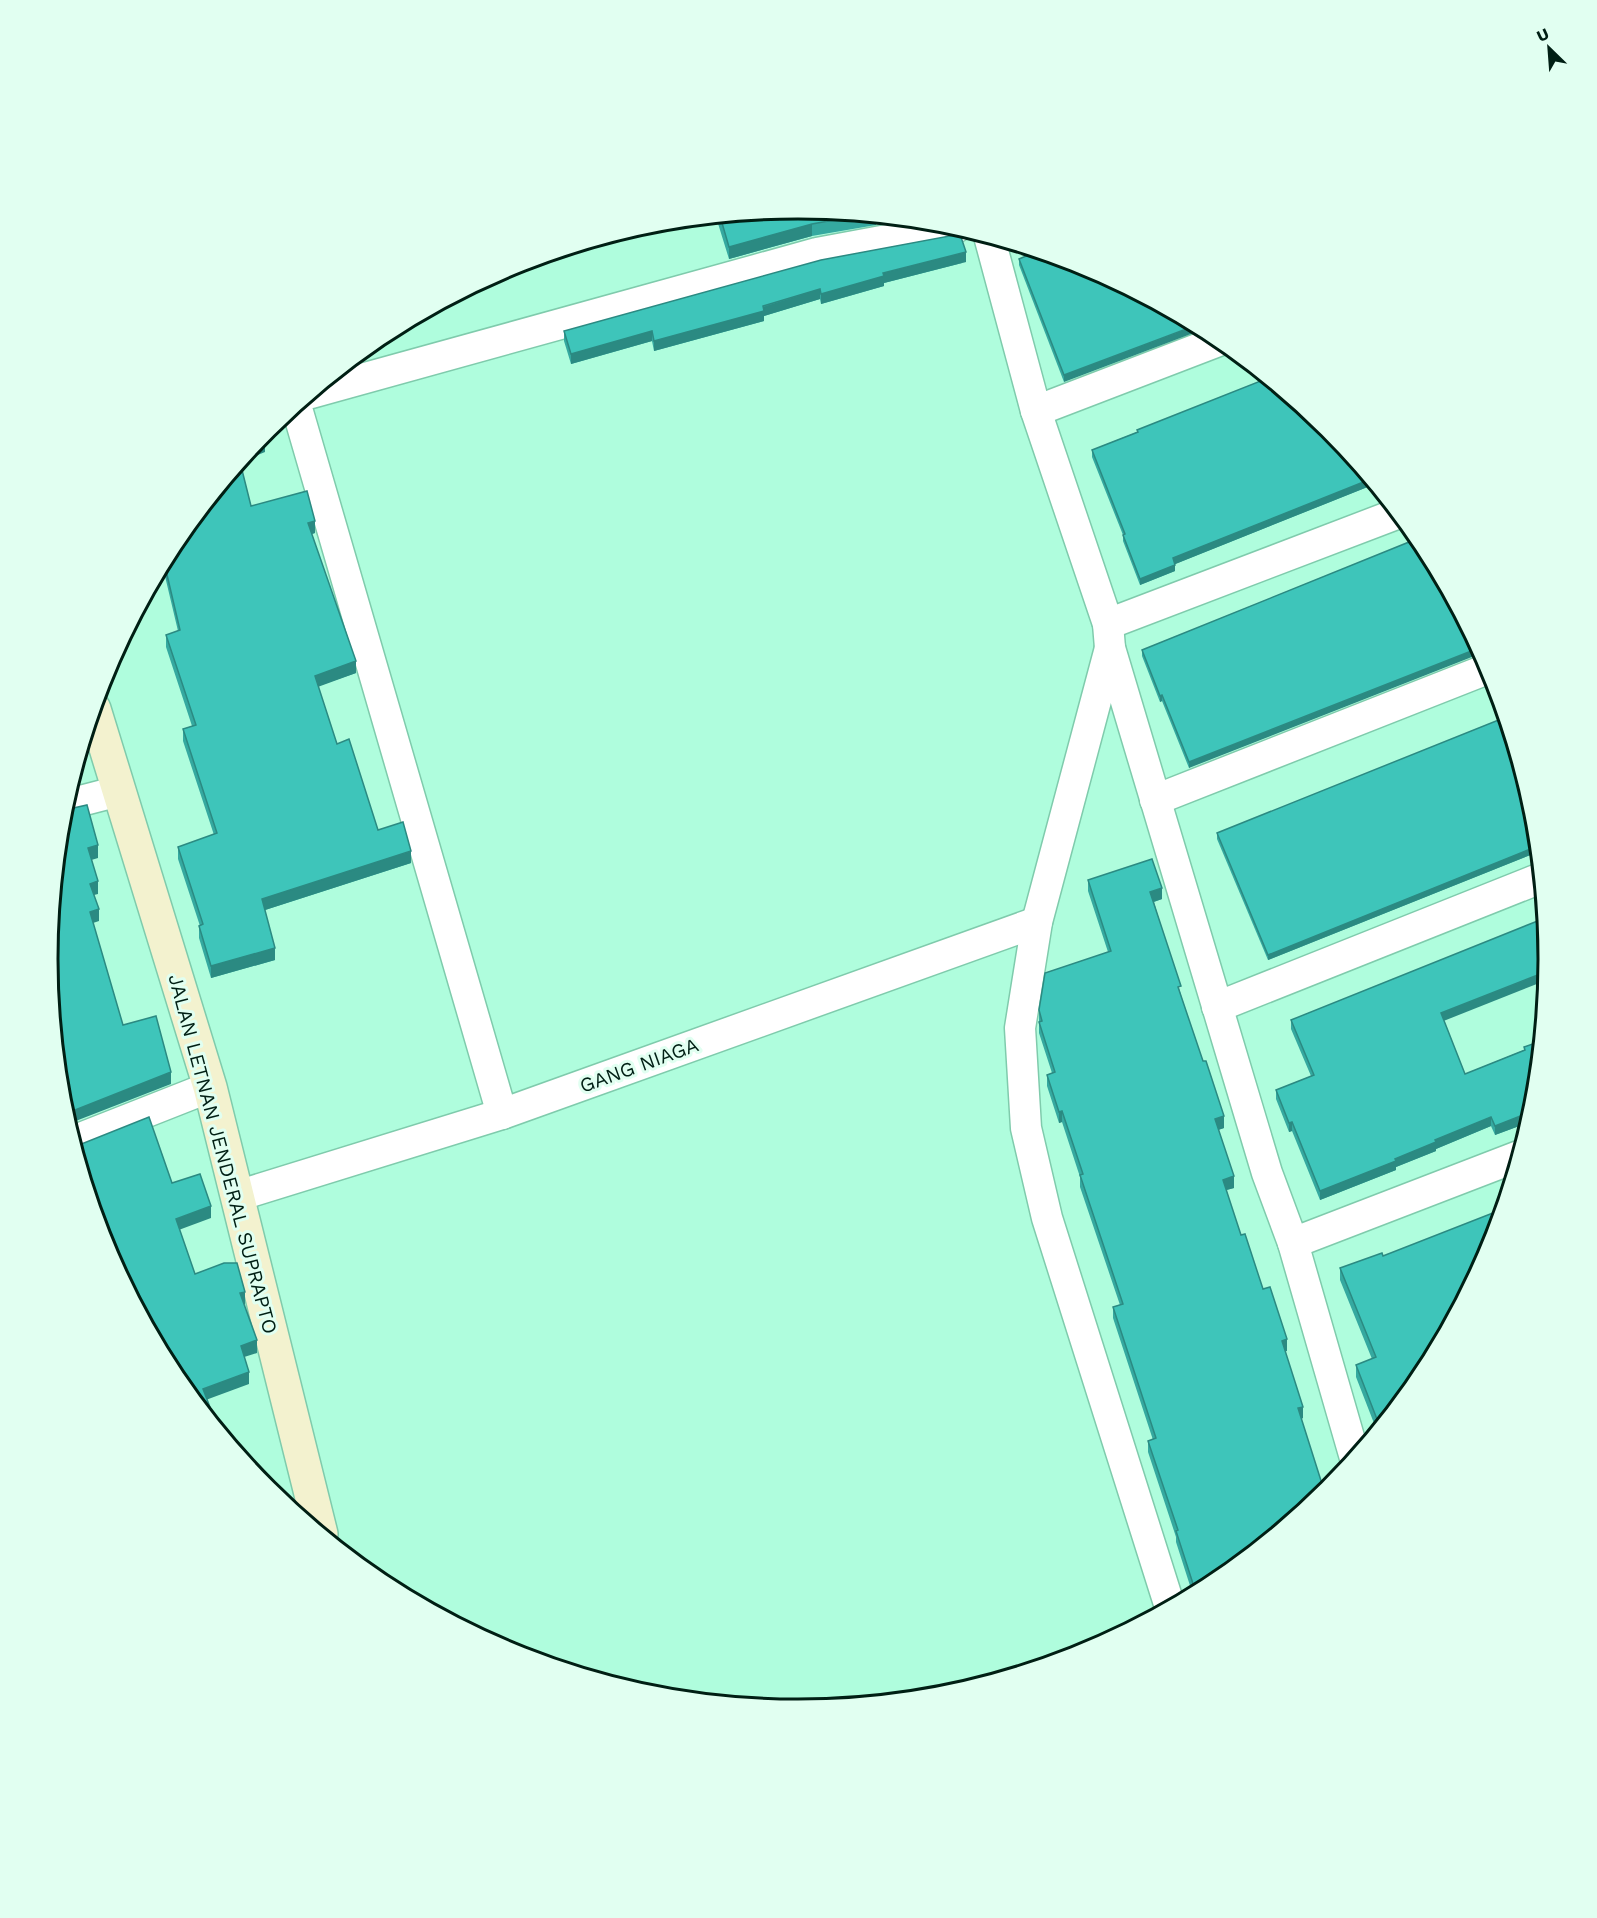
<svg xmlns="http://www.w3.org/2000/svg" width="1597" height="1918" font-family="'Work Sans',sans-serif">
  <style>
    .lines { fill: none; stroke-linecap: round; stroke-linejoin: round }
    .minor-casing { stroke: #7fcbac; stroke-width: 33 }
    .secondary-casing { stroke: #7fcbac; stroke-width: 36 }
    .minor { stroke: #fff; stroke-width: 30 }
    .secondary { stroke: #f3f2cf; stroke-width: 33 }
    .wall { fill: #35a9a0 }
    .shaded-wall { fill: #2b8a82 }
    .building { fill: #3ec5ba; stroke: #2b8a82; stroke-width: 1.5 }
    .labels { text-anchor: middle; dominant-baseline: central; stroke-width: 6; stroke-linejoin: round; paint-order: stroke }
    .street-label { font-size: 20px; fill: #001f14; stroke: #e1fff1 }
    .rim { fill: none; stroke: #001f14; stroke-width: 3 }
  </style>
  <rect width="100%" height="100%" fill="#affddd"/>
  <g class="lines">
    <defs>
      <g id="minor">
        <polyline points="989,236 1036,411 1108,624 1110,648 1267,1173 1293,1243 1355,1458"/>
        <polyline points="311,393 817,253 957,227"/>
        <polyline points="296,405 502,1114"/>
        <polyline points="1036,411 1221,340"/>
        <polyline points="1108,624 1399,513"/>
        <polyline points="1110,648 1037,922 1020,1028 1026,1128 1047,1218 1170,1607"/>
        <polyline points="1155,800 1490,668"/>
        <polyline points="65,805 119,791"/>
        <polyline points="1217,1007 1541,878"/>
        <polyline points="73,1141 210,1087"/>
        <polyline points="237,1196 502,1114 1037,922"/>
        <polyline points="1293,1243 1519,1156"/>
      </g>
      <polyline id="secondary" points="94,709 210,1087 321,1534"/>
    </defs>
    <!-- minor casing -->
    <use href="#minor" class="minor-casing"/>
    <!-- secondary casing -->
    <use href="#secondary" class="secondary-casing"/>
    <!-- minor -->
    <use href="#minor" class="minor"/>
    <!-- secondary -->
    <use href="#secondary" class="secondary"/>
  </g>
  <!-- wall -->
  <g class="wall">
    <polygon points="799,208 876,216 876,225 812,236 729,259 716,217"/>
    <polygon points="1019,259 1086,266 1064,382 1019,265"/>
    <polygon points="966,262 884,283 884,286 821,304 820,299 764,316 764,321 654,351 652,341 571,364 564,341 564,331"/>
    <polygon points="1329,429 1375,484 1175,564 1175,571 1140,585 1123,541 1123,535 1092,457 1092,450 1137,432 1137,430"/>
    <polygon points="251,506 315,533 312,534 356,673 318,686 337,744 378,830 411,863 265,910 275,960 211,978 199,938 199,926 200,926 178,859 178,847 214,835 183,741 183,729 192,726 166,647 166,635 178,631 164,572 158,574 175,542"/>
    <polygon points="1419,538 1189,768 1162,701 1160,702 1142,656 1142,650"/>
    <polygon points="1535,813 1538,852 1268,960 1217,839 1217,833"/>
    <polygon points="1088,880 1162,899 1154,902 1181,995 1224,1128 1218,1130 1234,1188 1226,1190 1241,1235 1287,1351 1285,1351 1303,1418 1301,1419 1215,1583 1193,1595 1176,1542 1176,1537 1148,1452 1148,1441 1153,1440 1113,1318 1113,1307 1120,1305 1080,1187 1080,1177 1062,1122 1059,1123 1047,1086 1047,1075 1052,1073 1039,1033 1039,1010 1108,952 1088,891"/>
    <polygon points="1291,1020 1444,1021 1465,1074 1524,1050 1524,1047 1541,1041 1534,1106 1530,1122 1495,1135 1491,1126 1436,1149 1436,1151 1396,1167 1396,1170 1320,1200 1292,1131 1289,1132 1276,1099 1276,1090 1311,1076 1291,1029"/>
    <polygon points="1340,1268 1422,1376 1377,1431 1356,1377 1356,1365 1372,1359 1340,1280"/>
  </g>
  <!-- shaded-wall -->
  <g class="shaded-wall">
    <polygon points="668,221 634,235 634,228 652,223"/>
    <polygon points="812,224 812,236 729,259 729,247"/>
    <polygon points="966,252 966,262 884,283 884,286 821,304 821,294 883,273"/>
    <polygon points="491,276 491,283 431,308"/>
    <polygon points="820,289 820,299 764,316 764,321 654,351 654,341"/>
    <polygon points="1197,325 1204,329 1064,382 1064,375"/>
    <polygon points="652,331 652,341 571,364 571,354"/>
    <polygon points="265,440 265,452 240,462 255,444"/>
    <polygon points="1371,479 1375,484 1173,565 1173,558"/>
    <polygon points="315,521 315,533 308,535 308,523"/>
    <polygon points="164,563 164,572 158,574"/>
    <polygon points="1175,565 1175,571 1140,585 1140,579"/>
    <polygon points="1479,648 1482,653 1189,768 1189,762"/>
    <polygon points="356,661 356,673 315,688 315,676"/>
    <polygon points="1162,695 1162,701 1160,702 1160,696"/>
    <polygon points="98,845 98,858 88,861 88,848"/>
    <polygon points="1538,846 1538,852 1268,960 1268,955"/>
    <polygon points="411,851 411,863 262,911 262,899"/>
    <polygon points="98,881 98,894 90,896 90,884"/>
    <polygon points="1162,888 1162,899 1150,903 1150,892"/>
    <polygon points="99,909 99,921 90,924 90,912"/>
    <polygon points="275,948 275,960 211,978 211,966"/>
    <polygon points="1548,971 1547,980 1441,1022 1441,1013"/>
    <polygon points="171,1072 171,1084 68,1124 65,1114 67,1113"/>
    <polygon points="1535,1098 1534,1107 1530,1109 1530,1100"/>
    <polygon points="1062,1111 1062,1122 1059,1123 1059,1112"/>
    <polygon points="1533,1111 1530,1122 1495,1135 1495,1126"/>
    <polygon points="1224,1116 1224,1128 1215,1131 1215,1119"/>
    <polygon points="1491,1117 1491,1126 1436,1149 1436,1151 1396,1167 1396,1170 1320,1200 1320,1191 1395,1159 1435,1140"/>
    <polygon points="1292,1122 1292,1131 1289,1132 1289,1123"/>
    <polygon points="1234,1176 1234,1188 1223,1191 1223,1180"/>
    <polygon points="211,1206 211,1218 176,1231 176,1219"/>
    <polygon points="245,1292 245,1304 240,1306 240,1293"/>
    <polygon points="1287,1339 1287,1351 1282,1352 1282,1341"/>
    <polygon points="257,1340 257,1353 241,1358 241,1346"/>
    <polygon points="249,1372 249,1384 203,1401 203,1389"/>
    <polygon points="1303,1407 1303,1418 1298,1420 1298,1408"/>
    <polygon points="213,1415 213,1423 208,1417"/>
  </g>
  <!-- building -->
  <g class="building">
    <polygon points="799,208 861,215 812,224 729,247 720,216"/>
    <polygon points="960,234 966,252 883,273 884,276 821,294 820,289 763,306 764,311 654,341 652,331 571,354 564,331 821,260"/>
    <polygon points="1038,251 1086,266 1197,325 1064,375 1019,259"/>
    <polygon points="1268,378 1329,429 1371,479 1173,558 1175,565 1140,579 1123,535 1125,534 1092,450 1138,432 1137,430"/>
    <polygon points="262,435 265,440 255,444"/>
    <polygon points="240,462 251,506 307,491 315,521 308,523 356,661 315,676 337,744 349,739 378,830 403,822 411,851 262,899 275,948 211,966 199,926 203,924 178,847 217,833 183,729 196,725 166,635 180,630 164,562 175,542"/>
    <polygon points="1419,538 1423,542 1479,648 1189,762 1162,695 1160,696 1142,650"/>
    <polygon points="1506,717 1535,813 1538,846 1268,955 1217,833"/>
    <polygon points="87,805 98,845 88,848 98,881 90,884 99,909 90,912 123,1025 156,1016 171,1072 65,1114 62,1105 48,959 62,812 63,809 69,809"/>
    <polygon points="1152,859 1162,888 1150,892 1181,986 1178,987 1203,1061 1206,1061 1224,1116 1215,1119 1234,1176 1223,1180 1241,1235 1245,1234 1263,1289 1270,1287 1287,1339 1282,1341 1303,1407 1298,1408 1323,1487 1333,1484 1329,1490 1215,1583 1196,1593 1176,1531 1178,1530 1148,1441 1156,1438 1113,1307 1123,1304 1080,1175 1083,1174 1062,1111 1059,1112 1047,1075 1055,1072 1039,1022 1042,1021 1039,1010 1045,973 1111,951 1088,880"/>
    <polygon points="1545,918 1549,959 1548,971 1441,1013 1465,1074 1525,1050 1524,1047 1541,1041 1535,1098 1530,1100 1534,1109 1533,1111 1495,1126 1491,1117 1435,1140 1436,1142 1395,1159 1396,1161 1320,1191 1292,1122 1289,1123 1276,1090 1314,1075 1291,1020"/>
    <polygon points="149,1117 172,1183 200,1174 211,1206 176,1219 195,1274 224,1263 237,1263 245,1292 240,1293 257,1340 241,1346 249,1372 203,1389 213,1415 208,1417 174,1376 105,1246 75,1145 79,1145"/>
    <polygon points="1503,1209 1492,1247 1422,1376 1380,1427 1356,1365 1376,1357 1340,1268 1382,1253 1383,1256"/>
  </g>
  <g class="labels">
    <!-- street labels -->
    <g class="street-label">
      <text transform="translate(639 1065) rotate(-20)">GANG NIAGA</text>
      <text transform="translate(223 1154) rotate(75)">JALAN LETNAN JENDERAL SUPRAPTO</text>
    </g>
  </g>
  <!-- crop -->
  <path d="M0 0H1597V1918H0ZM58 959a740 740 0 1 1 1480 0a740 740 0 1 1-1480 0Z" fill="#e1fff1" fill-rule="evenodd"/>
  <path class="rim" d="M58 959a740 740 0 1 1 1480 0a740 740 0 1 1-1480 0Z"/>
  <!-- north arrow -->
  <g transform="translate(1549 48) rotate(335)" stroke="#e1fff1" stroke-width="4.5" paint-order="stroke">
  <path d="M0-4.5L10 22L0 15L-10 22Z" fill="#001f14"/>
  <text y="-9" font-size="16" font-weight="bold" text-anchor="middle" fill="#001f14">U</text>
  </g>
</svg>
